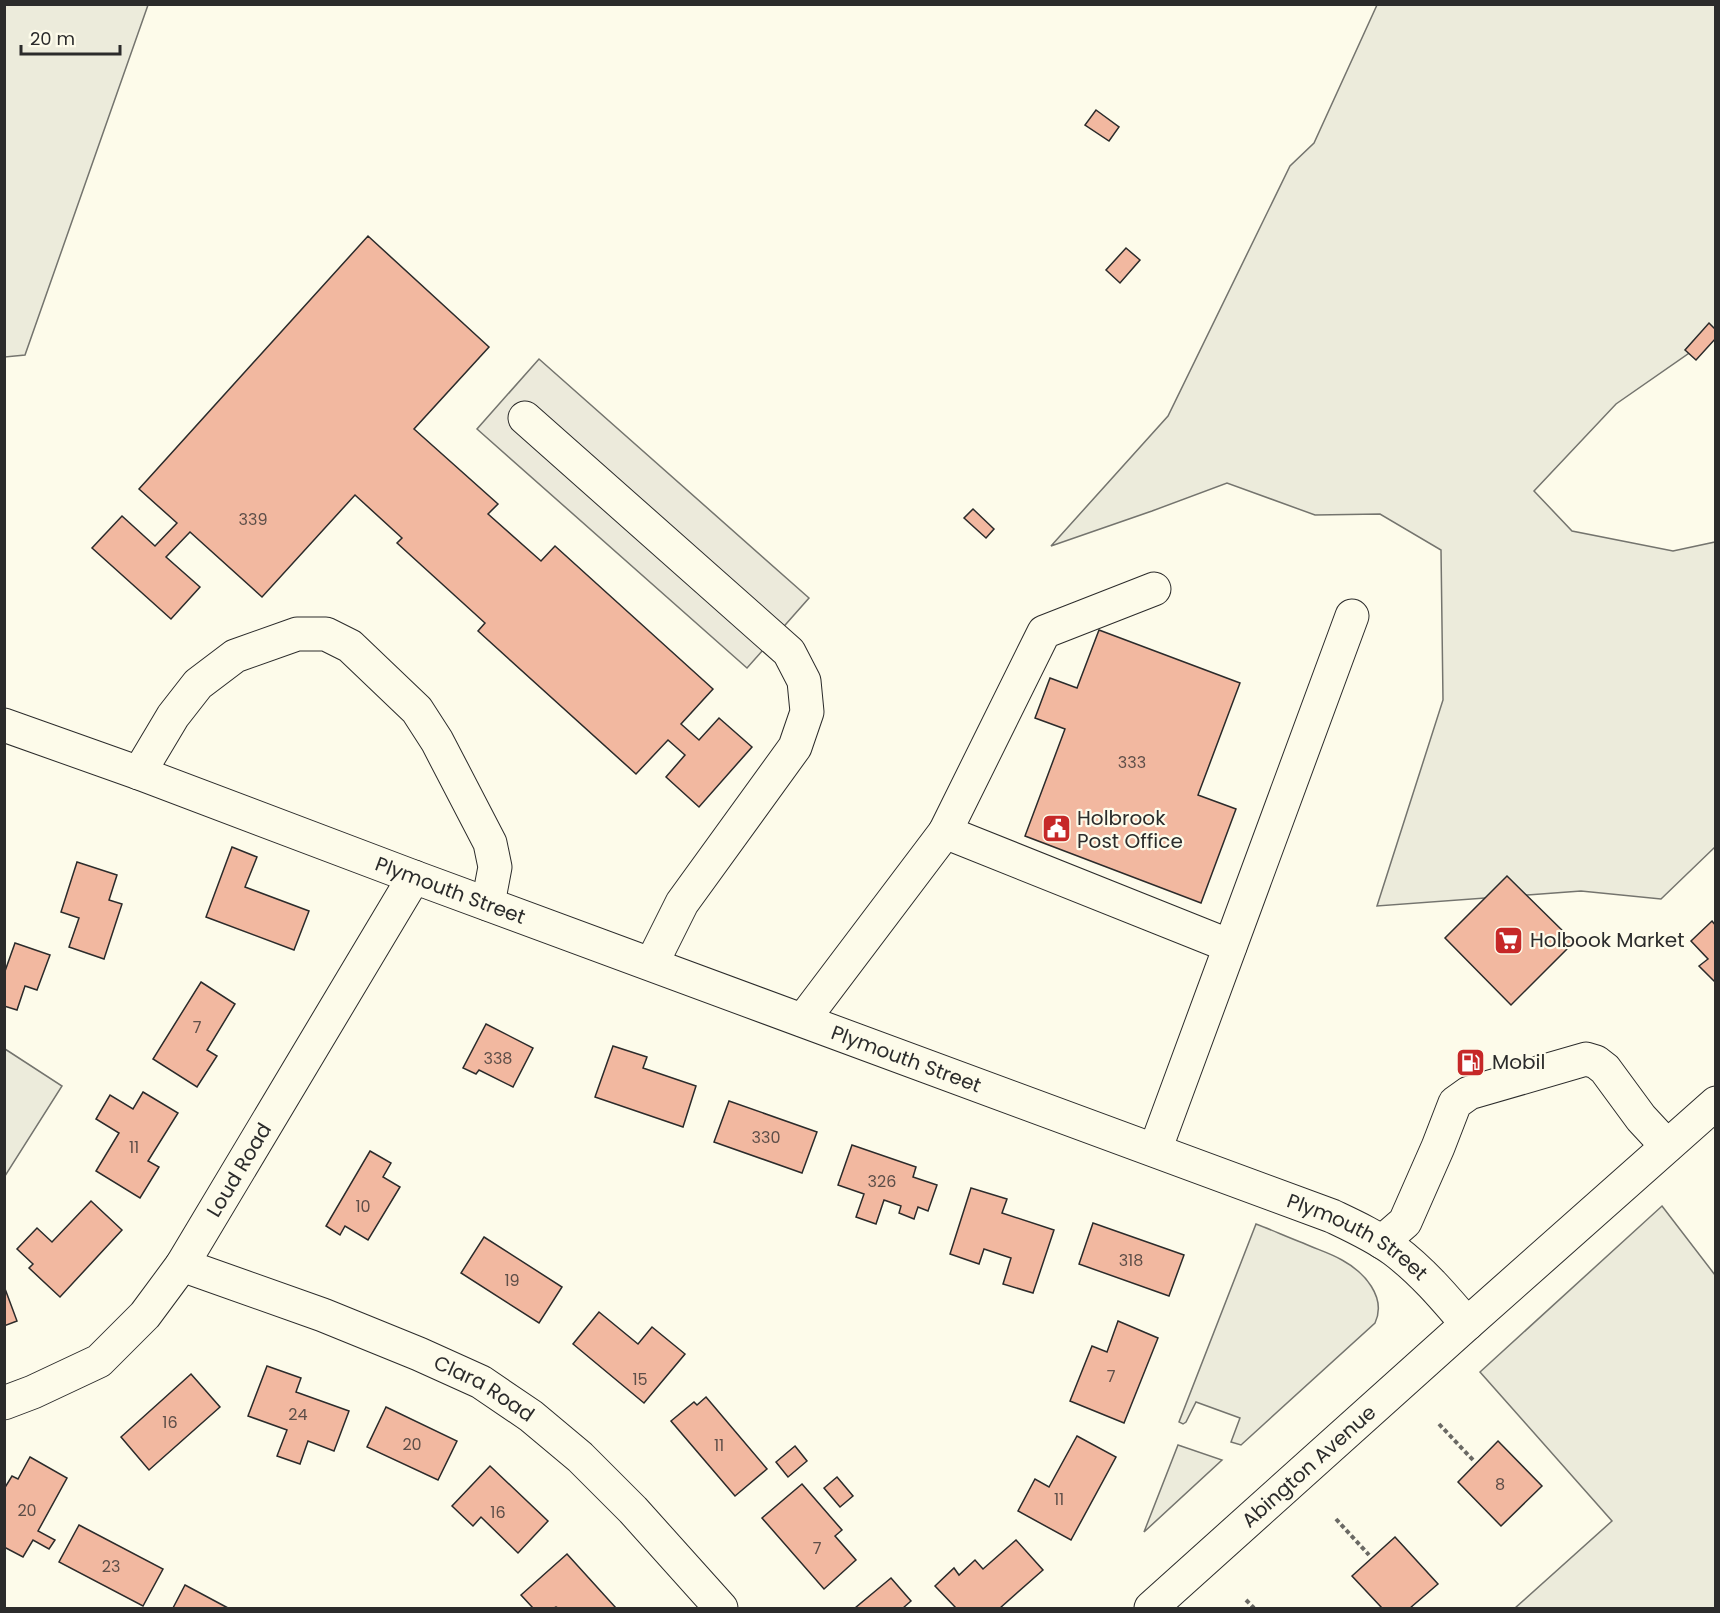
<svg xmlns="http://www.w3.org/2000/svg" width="1720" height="1613" font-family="Poppins,sans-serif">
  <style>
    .green { fill: #ecebdb; stroke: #74746e; stroke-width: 1.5 }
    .parking { fill: #eceadb; stroke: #74746e; stroke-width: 1.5 }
    .building { fill: #f2b8a0; stroke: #2b2b2b; stroke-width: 1.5 }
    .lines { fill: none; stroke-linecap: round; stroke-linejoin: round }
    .minor-casing { stroke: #2b2b2b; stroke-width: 35 }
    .major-casing { stroke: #2b2b2b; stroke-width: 35 }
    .path { stroke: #6a6964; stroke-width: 4; stroke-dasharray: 4.5 3; stroke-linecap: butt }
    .minor { stroke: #fdfbea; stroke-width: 33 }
    .major { stroke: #fdfbea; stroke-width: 33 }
    .labels { text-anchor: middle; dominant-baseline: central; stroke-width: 4.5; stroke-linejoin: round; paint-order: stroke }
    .number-label { font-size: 16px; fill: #5d4e48 }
    .poi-label { font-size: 20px; fill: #2b2b2b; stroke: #fdfbea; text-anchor: start }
    .street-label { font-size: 20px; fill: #2b2b2b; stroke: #fdfbea }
  </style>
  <rect width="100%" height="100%" fill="#fdfbea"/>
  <!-- green -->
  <g class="green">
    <polygon points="4,5 148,5 25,355 5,357"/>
    <polygon points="1377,5 1715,5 1715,335 1616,404 1534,491 1572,531 1673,551 1715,542 1715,847 1661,899 1581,891 1377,906 1443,700 1441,550 1380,514 1315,515 1227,483 1152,511 1051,546 1168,416 1290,166 1314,143"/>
    <polygon points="5,1049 62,1086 5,1176"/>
    <polygon points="1662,1206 1715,1275 1715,1608 1515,1608 1612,1521 1480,1372"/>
    <path d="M 1256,1224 C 1272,1230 1287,1237 1303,1243 C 1316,1249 1330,1253 1342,1260 C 1364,1272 1387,1297 1375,1323 L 1241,1445 L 1231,1442 L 1240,1418 L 1196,1402 L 1186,1422 L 1183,1424 L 1179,1422 Z"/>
    <polygon points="1178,1445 1222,1460 1144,1532"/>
  </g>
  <!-- parking -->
  <polygon class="parking" points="539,359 809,598 747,668 477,429"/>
  <!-- building -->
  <g class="building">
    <polygon points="1096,110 1119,127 1109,141 1085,125"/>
    <polygon points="368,236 489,347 414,429 498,504 488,514 541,561 555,546 713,689 681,724 699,740 719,718 752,747 699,807 666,777 685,755 668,740 636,774 478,631 485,623 397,543 402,538 355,495 262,597 190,532 166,557 200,587 171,619 92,548 122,516 155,546 177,523 139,489"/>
    <polygon points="1126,248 1140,260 1120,283 1106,270"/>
    <polygon points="1709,323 1716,330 1716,338 1696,360 1685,350"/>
    <polygon points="973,509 994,529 986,538 964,518"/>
    <polygon points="1099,630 1240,683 1198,795 1236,809 1201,903 1025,836 1065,729 1035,718 1050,678 1077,688"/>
    <polygon points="232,847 257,857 245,887 309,911 294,950 206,917"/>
    <polygon points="77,862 117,875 109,900 122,904 104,959 69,947 79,918 61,912"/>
    <polygon points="1507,876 1574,942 1511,1005 1445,938"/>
    <polygon points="1712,921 1716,926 1716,983 1699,966 1708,959 1691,941"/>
    <polygon points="15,943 50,955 37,990 25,986 17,1010 4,1006 4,974"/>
    <polygon points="201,982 235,1004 207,1050 217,1056 197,1087 153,1059"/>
    <polygon points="486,1024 533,1048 513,1087 479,1070 476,1074 463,1068"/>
    <polygon points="613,1046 647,1057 643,1068 696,1086 683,1127 595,1097"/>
    <polygon points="143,1092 178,1113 148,1161 159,1167 140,1198 96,1171 119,1133 96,1119 110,1095 133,1109"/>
    <polygon points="729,1101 817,1132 802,1173 714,1142"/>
    <polygon points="852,1145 916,1167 913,1177 937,1185 928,1211 918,1207 914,1219 899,1213 901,1206 884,1200 876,1224 856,1217 864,1194 838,1185"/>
    <polygon points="370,1151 391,1163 383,1177 400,1187 368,1240 345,1226 340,1235 326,1226"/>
    <polygon points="971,1188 1007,1199 1002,1213 1054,1230 1033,1293 1003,1284 1011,1258 984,1249 979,1264 950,1254"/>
    <polygon points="91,1201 122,1230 60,1297 29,1268 33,1264 17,1249 37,1228 52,1242"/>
    <polygon points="1093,1223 1184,1255 1169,1296 1079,1264"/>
    <polygon points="484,1237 562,1287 539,1323 461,1273"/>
    <polygon points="4,1286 17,1321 4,1326"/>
    <polygon points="599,1312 638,1344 652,1327 685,1354 644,1403 573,1344"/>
    <polygon points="1118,1321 1158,1338 1124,1423 1070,1401 1092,1346 1107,1352"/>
    <polygon points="267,1366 301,1378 296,1392 349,1411 334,1451 308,1441 300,1464 277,1456 287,1430 248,1416"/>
    <polygon points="191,1374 220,1407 149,1470 121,1437"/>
    <polygon points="706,1397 767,1469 735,1496 671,1421 694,1402 697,1405"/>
    <polygon points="386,1407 457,1441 438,1480 367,1447"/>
    <polygon points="1077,1436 1116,1457 1071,1540 1018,1511 1035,1479 1049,1487"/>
    <polygon points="1498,1441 1542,1486 1501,1526 1458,1482"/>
    <polygon points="795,1446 807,1461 788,1477 776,1462"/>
    <polygon points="30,1457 67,1478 38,1531 55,1540 49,1549 33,1540 23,1557 4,1547 4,1489 12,1476 18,1479"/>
    <polygon points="490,1466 548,1521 518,1553 481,1517 473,1526 452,1506"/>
    <polygon points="837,1477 853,1496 840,1507 824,1488"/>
    <polygon points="802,1484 842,1530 835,1536 856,1560 824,1589 762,1518"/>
    <polygon points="79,1525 163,1569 143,1606 59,1562"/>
    <polygon points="1395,1537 1438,1584 1410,1608 1382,1608 1352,1576"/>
    <polygon points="1016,1540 1043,1570 1000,1608 956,1608 935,1586 954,1568 959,1575 975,1560 983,1569"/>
    <polygon points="567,1554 616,1608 558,1608 556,1607 554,1608 533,1608 521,1595"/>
    <polygon points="891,1578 911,1601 903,1608 855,1608"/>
    <polygon points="185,1585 228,1608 173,1608"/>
  </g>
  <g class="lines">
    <defs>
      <g id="minor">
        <polyline points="525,418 789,652 804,681 807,712 795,747 682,903 652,963"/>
        <path id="s1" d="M 4,725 L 139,773 L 414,877 L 1332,1216 C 1353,1226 1375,1236 1394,1250 C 1422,1271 1444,1297 1467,1324"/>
        <polyline points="139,773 173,716 198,684 235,656 297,634 326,634 350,646 417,710 437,741 490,843 495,867 488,904"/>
        <polyline points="945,832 1044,632 1154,589"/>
        <polyline points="803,1020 945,832 1230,946"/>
        <polyline points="1155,1150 1352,616"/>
        <polyline points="1382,1242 1405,1222 1438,1147 1455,1103 1469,1093 1586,1059 1596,1062 1605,1069 1641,1118 1667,1146"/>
        <path id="s2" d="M 182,1265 L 323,1315 L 419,1354 L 481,1382 L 531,1416 L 580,1457 L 633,1510 L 721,1608"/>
        <path id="s3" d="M 4,1403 L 33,1392 L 99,1361 L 145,1315 L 182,1265 L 414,877"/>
      </g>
      <g id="major">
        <path id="s4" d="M 1151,1608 L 1467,1324 L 1716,1103"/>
      </g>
    </defs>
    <!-- minor casing -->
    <use href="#minor" class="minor-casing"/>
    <!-- major casing -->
    <use href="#major" class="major-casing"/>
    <!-- path -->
    <g class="path">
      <polyline points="1439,1424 1473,1460"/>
      <polyline points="1336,1519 1369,1555"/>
      <polyline points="1246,1600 1254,1608"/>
    </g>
    <!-- minor -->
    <use href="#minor" class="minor"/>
    <!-- major -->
    <use href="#major" class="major"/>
  </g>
  <!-- icons -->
  <defs>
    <symbol id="civic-square" viewBox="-11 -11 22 22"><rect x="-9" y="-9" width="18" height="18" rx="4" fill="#c62828" stroke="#fdfbea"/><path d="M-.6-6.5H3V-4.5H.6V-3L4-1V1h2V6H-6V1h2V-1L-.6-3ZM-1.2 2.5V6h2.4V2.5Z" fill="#fff"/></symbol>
    <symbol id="supermarket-square" viewBox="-11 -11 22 22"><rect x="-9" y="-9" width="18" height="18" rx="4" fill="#c62828" stroke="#fdfbea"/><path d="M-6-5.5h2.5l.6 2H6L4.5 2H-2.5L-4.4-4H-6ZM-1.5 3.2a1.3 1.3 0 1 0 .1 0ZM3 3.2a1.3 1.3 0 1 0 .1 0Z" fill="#fff"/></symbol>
    <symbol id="fuel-square" viewBox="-11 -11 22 22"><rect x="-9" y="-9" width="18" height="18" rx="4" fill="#c62828" stroke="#fdfbea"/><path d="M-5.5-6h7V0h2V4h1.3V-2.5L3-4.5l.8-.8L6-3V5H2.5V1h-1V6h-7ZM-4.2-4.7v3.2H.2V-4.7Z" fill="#fff"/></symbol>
  </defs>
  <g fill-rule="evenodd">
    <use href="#civic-square" x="1040" y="812" width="33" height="33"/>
    <use href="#supermarket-square" x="1492" y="924" width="33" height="33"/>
    <use href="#fuel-square" x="1454" y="1046" width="33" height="33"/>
  </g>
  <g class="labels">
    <!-- number labels -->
    <g class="number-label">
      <text x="253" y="519">339</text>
      <text x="1132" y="762">333</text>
      <text x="197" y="1027">7</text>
      <text x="498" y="1058">338</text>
      <text x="766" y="1137">330</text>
      <text x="134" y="1147">11</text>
      <text x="882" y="1181">326</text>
      <text x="363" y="1206">10</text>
      <text x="1131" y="1260">318</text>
      <text x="512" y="1280">19</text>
      <text x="1111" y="1376">7</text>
      <text x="640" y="1379">15</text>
      <text x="298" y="1414">24</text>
      <text x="170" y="1422">16</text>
      <text x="412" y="1444">20</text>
      <text x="719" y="1445">11</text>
      <text x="1500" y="1484">8</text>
      <text x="1059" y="1499">11</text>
      <text x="27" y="1510">20</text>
      <text x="498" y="1512">16</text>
      <text x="817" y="1548">7</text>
      <text x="111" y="1566">23</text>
    </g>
    <!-- poi labels -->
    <g class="poi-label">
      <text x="1077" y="818">Holbrook<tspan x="1077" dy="23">Post Office</tspan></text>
      <text x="1530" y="940">Holbook Market</text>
      <text x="1492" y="1062">Mobil</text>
    </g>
    <!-- street labels -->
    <g class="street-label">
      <text stroke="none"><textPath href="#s1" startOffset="476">Plymouth Street</textPath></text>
      <text stroke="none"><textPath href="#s1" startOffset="962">Plymouth Street</textPath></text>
      <text stroke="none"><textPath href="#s3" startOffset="342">Loud Road</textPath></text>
      <text stroke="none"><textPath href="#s1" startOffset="1448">Plymouth Street</textPath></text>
      <text stroke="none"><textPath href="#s2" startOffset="327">Clara Road</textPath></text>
      <text stroke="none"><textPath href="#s4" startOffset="212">Abington Avenue</textPath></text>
    </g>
  </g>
  <!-- border -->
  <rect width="1720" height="1613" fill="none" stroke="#2b2b2b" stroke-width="12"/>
  <!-- scale -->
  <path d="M21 45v9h99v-9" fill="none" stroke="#2b2b2b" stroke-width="3"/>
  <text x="30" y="45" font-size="18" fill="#2b2b2b" stroke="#fdfbea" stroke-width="4.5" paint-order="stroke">20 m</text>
</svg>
